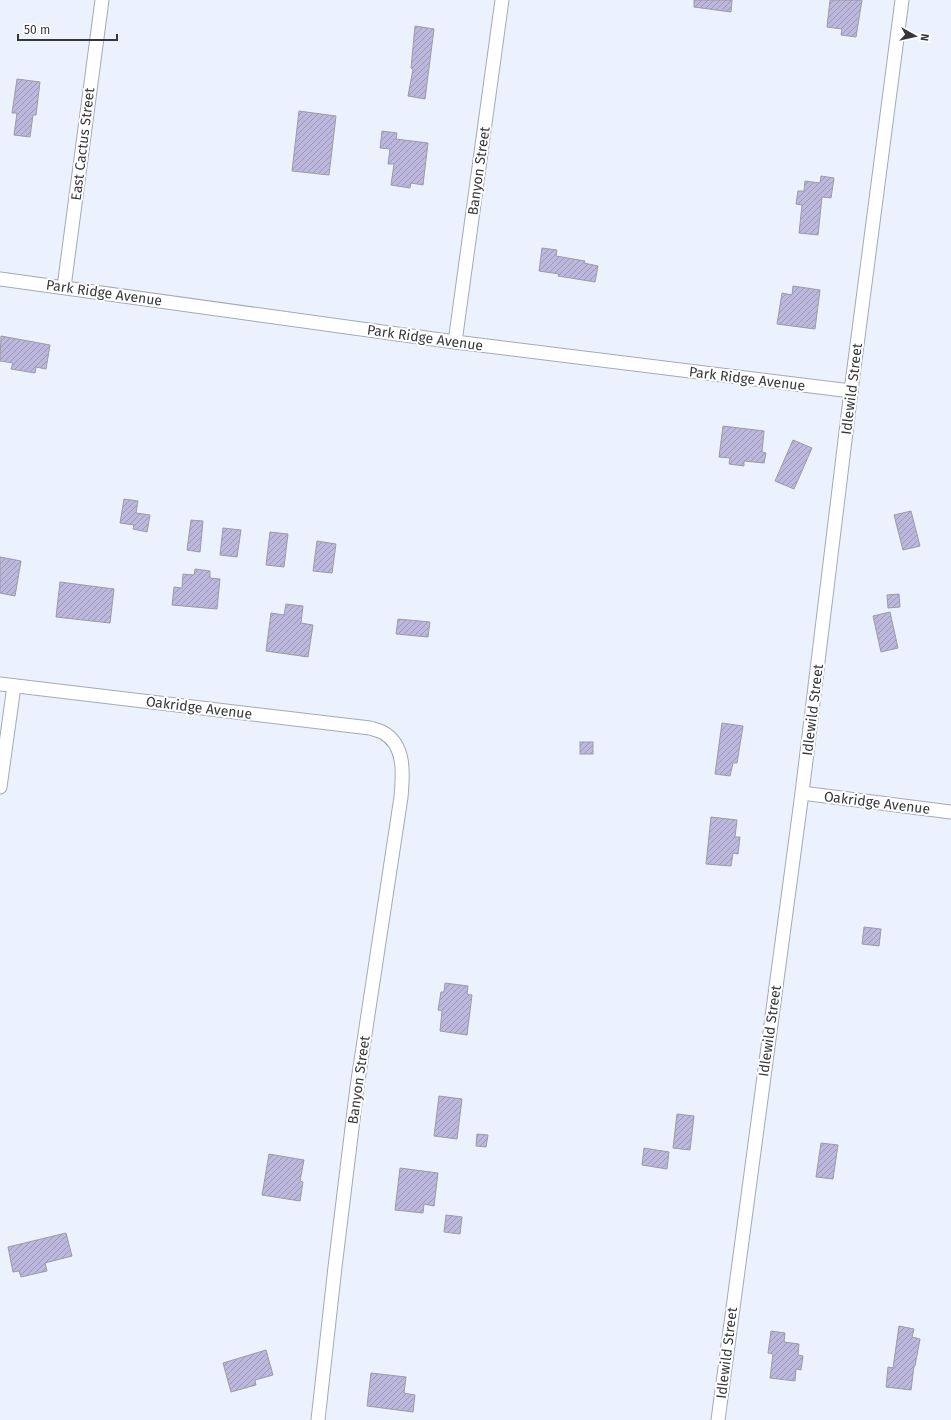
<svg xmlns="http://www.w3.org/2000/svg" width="951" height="1420" font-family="'Fira Sans',sans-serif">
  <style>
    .building { fill: url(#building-hatch); stroke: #9c9aa6 }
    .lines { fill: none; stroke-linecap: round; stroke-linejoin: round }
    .minor-casing { stroke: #a4aab4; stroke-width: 15 }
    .minor { stroke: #fff; stroke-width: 13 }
    .labels { text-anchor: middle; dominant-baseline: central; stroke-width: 4; stroke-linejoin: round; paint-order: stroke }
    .street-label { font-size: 14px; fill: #35373b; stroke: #fff }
  </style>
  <defs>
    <pattern id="building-hatch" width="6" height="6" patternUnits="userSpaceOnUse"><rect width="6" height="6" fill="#bcb7dd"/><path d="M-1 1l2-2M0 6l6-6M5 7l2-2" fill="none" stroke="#9a96b4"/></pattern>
  </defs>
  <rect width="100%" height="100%" fill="#ecf2fd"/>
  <!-- building -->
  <g class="building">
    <polygon points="694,0 732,0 731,12 694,7"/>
    <polygon points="830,0 862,0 856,37 841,35 842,29 827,27"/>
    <polygon points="415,26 434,29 425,99 408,96 413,69 411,68"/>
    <polygon points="17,79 40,82 36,115 33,115 30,137 14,135 17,113 12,113"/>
    <polygon points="299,111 336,116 329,175 292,171"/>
    <polygon points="382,131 397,133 396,139 428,143 423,185 411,183 410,188 391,185 394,164 388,164 390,149 380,148"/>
    <polygon points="821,176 834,178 831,198 822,197 818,235 799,233 802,205 796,204 798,191 804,191 805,181 820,183"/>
    <polygon points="542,248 557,250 556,256 585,261 584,263 598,266 595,282 558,276 559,274 539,271"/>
    <polygon points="793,286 820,290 815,329 777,324 782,293 792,295"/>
    <polygon points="1,336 50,345 46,369 36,367 35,373 11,369 13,363 0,361"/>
    <polygon points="723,426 764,431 762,452 766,453 764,463 744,461 744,466 729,464 730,458 719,457"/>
    <polygon points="793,440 812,448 794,489 775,481"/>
    <polygon points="124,499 138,501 136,513 150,515 147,532 133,529 134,525 120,523"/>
    <polygon points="911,511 920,546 903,550 894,515"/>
    <polygon points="191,520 203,521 200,552 187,550"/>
    <polygon points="223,528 241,530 237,557 220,555"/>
    <polygon points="270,532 288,534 284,567 266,565"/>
    <polygon points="317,541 336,544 332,573 313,571"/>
    <polygon points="0,557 21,561 15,596 0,593"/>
    <polygon points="195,569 210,571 210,578 220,579 217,609 172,605 174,587 182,588 183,574 194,575"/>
    <polygon points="60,582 114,589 110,623 56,617"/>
    <polygon points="899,594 900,607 888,608 887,595"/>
    <polygon points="286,604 303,606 301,623 313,625 308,657 266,651 271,613 284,615"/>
    <polygon points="890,612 898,648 881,652 873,616"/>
    <polygon points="398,619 430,622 428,637 396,634"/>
    <polygon points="722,723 743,726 737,763 733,763 730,776 715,774"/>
    <rect x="580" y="742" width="13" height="12"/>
    <polygon points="711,817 737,820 735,837 740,837 738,854 733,853 731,866 706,864"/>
    <polygon points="864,927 881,929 879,946 862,944"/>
    <polygon points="445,983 468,986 467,994 472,995 467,1035 440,1031 442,1011 438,1010 441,992 444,992"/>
    <polygon points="439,1096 462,1099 457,1139 434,1136"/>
    <polygon points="677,1114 694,1116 690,1150 673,1148"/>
    <polygon points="477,1134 488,1135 486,1147 476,1146"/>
    <polygon points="821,1143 838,1145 833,1179 816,1177"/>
    <polygon points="644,1148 669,1152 667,1169 642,1165"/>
    <polygon points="269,1154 304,1160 300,1181 303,1182 300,1201 262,1195"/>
    <polygon points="400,1168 438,1173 434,1206 424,1204 423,1213 395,1210"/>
    <polygon points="446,1215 462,1217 460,1234 444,1232"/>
    <polygon points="66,1233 72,1256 45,1263 47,1271 21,1277 19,1271 13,1272 8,1247"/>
    <polygon points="899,1326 914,1329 912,1337 920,1339 915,1366 914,1366 911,1390 886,1387 888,1367 893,1368"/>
    <polygon points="771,1331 785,1333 784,1342 799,1344 798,1355 803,1356 801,1370 796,1369 795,1381 770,1378 773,1354 768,1353"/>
    <polygon points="266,1350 273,1375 255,1380 256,1385 231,1392 223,1363"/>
    <polygon points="371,1373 406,1377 404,1393 415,1395 413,1412 367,1406"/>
  </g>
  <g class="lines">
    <defs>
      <g id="minor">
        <polyline points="0,279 455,342 851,391"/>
        <polyline points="64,287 102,0"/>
        <polyline points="455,342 502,0"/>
        <path d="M 0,684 L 370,728 C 373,729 378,730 382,732 C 406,744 403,775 401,797 L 357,1087 L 335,1267 L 318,1420"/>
        <polyline points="0,787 14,686"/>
        <polyline points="802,793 951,812"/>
        <polyline points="718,1420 802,793 851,391 902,0"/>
      </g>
    </defs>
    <!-- minor casing -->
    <use href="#minor" class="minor-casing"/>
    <!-- minor -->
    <use href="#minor" class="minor"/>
  </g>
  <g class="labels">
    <!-- street labels -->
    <g class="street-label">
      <text transform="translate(83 144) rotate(-83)">East Cactus Street</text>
      <text transform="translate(479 171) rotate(-82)">Banyon Street</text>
      <text transform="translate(104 293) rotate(8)">Park Ridge Avenue</text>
      <text transform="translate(425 338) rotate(8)">Park Ridge Avenue</text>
      <text transform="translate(747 379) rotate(7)">Park Ridge Avenue</text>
      <text transform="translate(852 389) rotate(-83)">Idlewild Street</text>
      <text transform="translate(199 708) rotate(7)">Oakridge Avenue</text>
      <text transform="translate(813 710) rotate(-83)">Idlewild Street</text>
      <text transform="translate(877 803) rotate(7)">Oakridge Avenue</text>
      <text transform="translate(770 1031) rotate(-82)">Idlewild Street</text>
      <text transform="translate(359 1080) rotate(-82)">Banyon Street</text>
      <text transform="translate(727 1353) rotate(-83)">Idlewild Street</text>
    </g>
  </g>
  <!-- north arrow -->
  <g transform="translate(915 36) rotate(98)" stroke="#ffffff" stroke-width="3" paint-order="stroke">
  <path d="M0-3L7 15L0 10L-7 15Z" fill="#35373b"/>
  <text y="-6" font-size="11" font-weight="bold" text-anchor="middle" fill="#35373b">N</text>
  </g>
  <!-- scale -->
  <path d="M18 34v6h99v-6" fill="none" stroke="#35373b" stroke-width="2"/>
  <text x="24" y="34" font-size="12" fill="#35373b" stroke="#ffffff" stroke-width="3" paint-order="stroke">50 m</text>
</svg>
